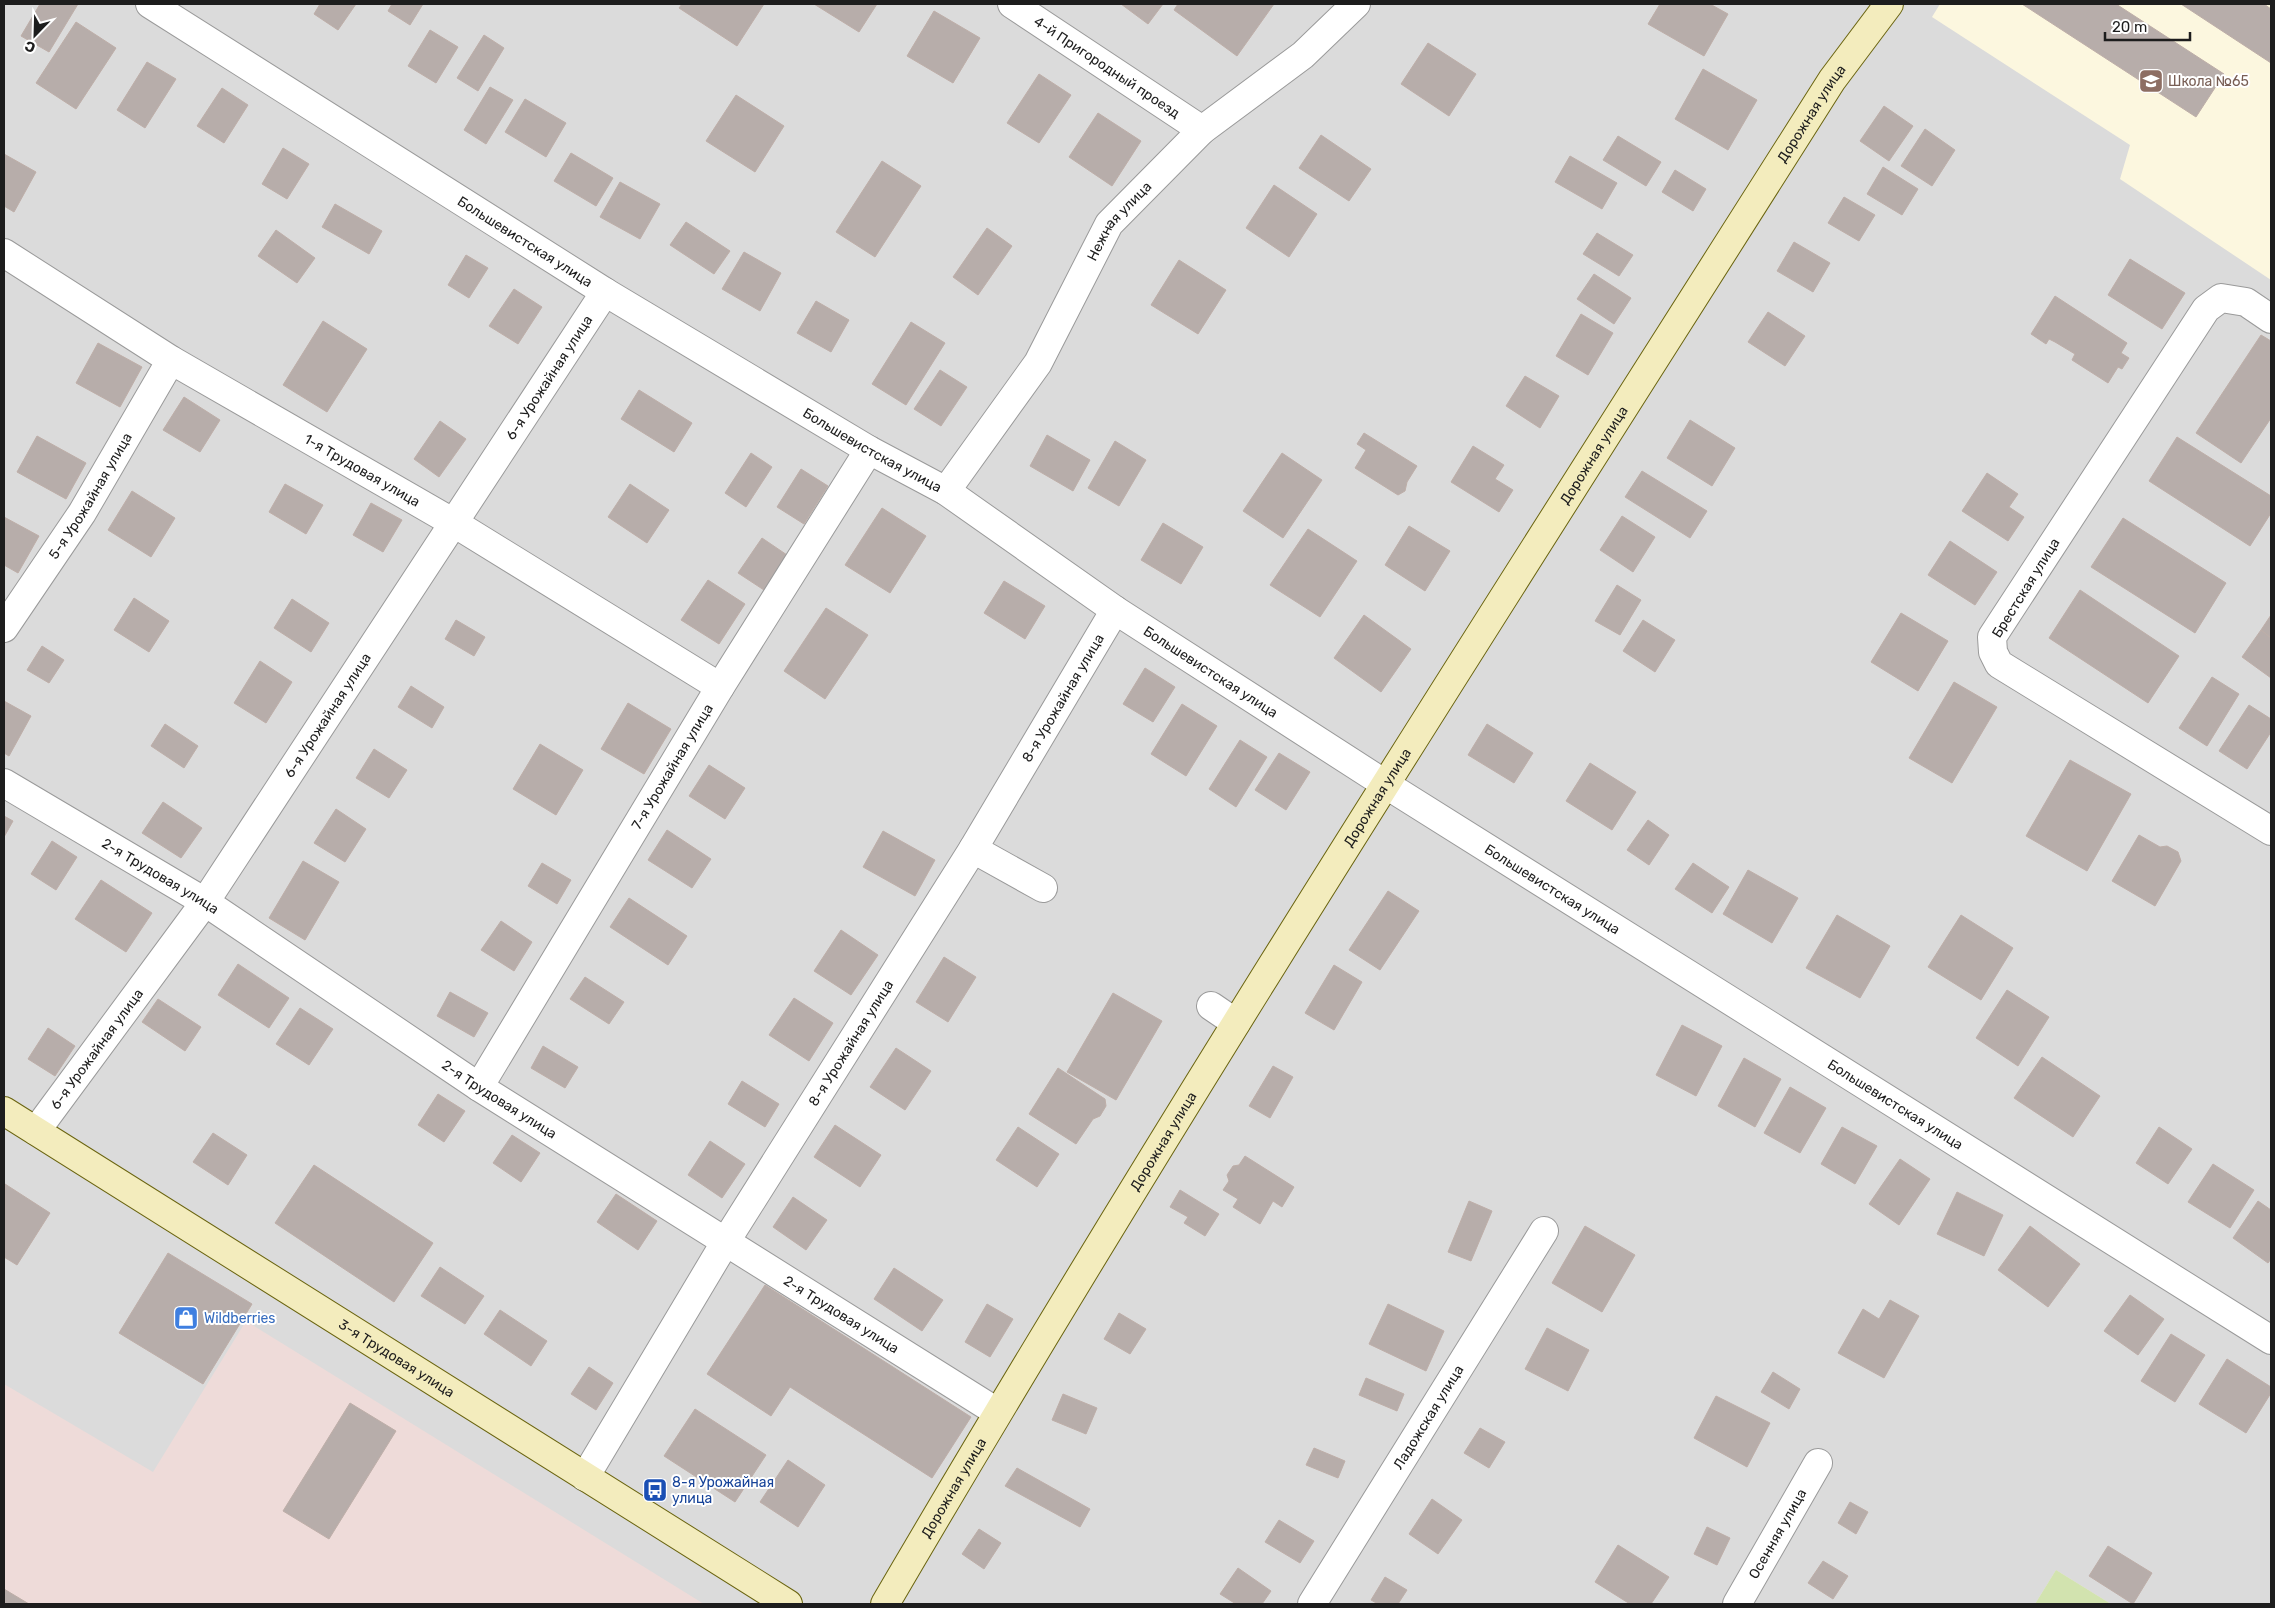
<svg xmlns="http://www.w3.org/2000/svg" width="2275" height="1608" font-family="Rubik,sans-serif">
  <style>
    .residential { fill: #dbdbdb }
    .education { fill: #fcf7df }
    .military { fill: #eedbd9 }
    .grass { fill: #d2e3af }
    .building { fill: #b7adaa; stroke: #beaea8 }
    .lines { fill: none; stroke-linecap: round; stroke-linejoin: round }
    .street-casing { stroke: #9a9a9a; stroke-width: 30 }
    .secondary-casing { stroke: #6a640f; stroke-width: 30 }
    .street { stroke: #fff; stroke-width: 28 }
    .secondary { stroke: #f3ecbd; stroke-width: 28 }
    .labels { text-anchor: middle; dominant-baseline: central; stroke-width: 4; stroke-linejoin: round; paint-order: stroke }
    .street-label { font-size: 14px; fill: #1d1d1d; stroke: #fff }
    .education-label { font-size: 14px; fill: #785e54; stroke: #fff; text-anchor: start }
    .shop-label { font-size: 14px; fill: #366cbe; stroke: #fff; text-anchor: start }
    .transit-label { font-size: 14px; fill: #164399; stroke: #fff; text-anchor: start }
  </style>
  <rect width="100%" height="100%" fill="#eee9e4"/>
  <!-- residential -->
  <polygon class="residential" points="4,4 2271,4 2271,1604 2111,1604 2056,1570 2035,1604 4,1604"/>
  <!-- education -->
  <polygon class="education" points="1940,4 2271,4 2271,280 2120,179 2130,145 1932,17"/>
  <!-- military -->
  <polygon class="military" points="246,1321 704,1604 4,1604 4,1384 153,1472"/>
  <!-- grass -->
  <polygon class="grass" points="2056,1570 2111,1604 2035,1604"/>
  <!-- building -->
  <g class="building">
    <polygon points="40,4 78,4 49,52 21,36"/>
    <polygon points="320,4 356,4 338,30 314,14"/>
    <polygon points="392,4 423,4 410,25 388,11"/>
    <polygon points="682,4 764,4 737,46 679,8"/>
    <polygon points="814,4 877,4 859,32"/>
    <polygon points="1121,4 1163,4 1148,24"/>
    <polygon points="1178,4 1274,4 1237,56 1174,10"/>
    <polygon points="1660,4 1710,4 1728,14 1704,56 1648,24"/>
    <polygon points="2022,4 2116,4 2224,74 2196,117"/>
    <polygon points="2181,4 2264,4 2271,9 2271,63"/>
    <polygon points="934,11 980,38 953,83 907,56"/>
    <polygon points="76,22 116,48 76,109 36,83"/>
    <polygon points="430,30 458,47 436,83 408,66"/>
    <polygon points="484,35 504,48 478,91 457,78"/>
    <polygon points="1428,43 1476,74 1449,116 1401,84"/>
    <polygon points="147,62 176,79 145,128 117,110"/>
    <polygon points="1703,69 1757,100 1728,150 1675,119"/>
    <polygon points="1039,74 1071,95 1039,143 1007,123"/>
    <polygon points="490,87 513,100 486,144 464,130"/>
    <polygon points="222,88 248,105 224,143 197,126"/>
    <polygon points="736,95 784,126 755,172 706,141"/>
    <polygon points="525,99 566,123 546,157 505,132"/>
    <polygon points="1884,106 1913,126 1889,161 1860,141"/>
    <polygon points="1098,113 1141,141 1112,186 1069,157"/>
    <polygon points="1925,129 1955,150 1932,186 1901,166"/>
    <polygon points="1321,135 1371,169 1349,201 1299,168"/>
    <polygon points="1618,136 1661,162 1646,186 1603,160"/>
    <polygon points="283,148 309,164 287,199 262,184"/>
    <polygon points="571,153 613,178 596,206 554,181"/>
    <polygon points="4,154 36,172 14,212 4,206"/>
    <polygon points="1570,156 1617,183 1602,209 1555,182"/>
    <polygon points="882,161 921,186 875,257 836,232"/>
    <polygon points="1883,167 1918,189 1902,215 1867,194"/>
    <polygon points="1675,170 1706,189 1693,211 1662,192"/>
    <polygon points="620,182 660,204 640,239 600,217"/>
    <polygon points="1274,185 1317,214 1289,257 1246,228"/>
    <polygon points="1844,197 1875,215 1859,241 1828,223"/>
    <polygon points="335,204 382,231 369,254 322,227"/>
    <polygon points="686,222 730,251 714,274 670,245"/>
    <polygon points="987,228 1012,246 978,295 953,277"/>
    <polygon points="276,230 315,258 297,283 258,256"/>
    <polygon points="1597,233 1633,255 1619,276 1583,254"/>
    <polygon points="1794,242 1830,263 1813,292 1777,271"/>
    <polygon points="744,252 781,273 760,311 722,289"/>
    <polygon points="466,255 488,268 469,298 448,285"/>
    <polygon points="2130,259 2185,293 2162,329 2108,295"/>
    <polygon points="1179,260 1226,290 1198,334 1151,305"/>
    <polygon points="1594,274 1631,298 1614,324 1577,299"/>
    <polygon points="514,289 542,307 518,344 489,326"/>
    <polygon points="2055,296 2127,343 2121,353 2129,358 2122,369 2118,367 2108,383 2072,360 2075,354 2055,342 2049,339 2046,344 2031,334"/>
    <polygon points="816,301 849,320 831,352 797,333"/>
    <polygon points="1768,312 1805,336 1785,366 1748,342"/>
    <polygon points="1581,314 1613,333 1588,375 1556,356"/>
    <polygon points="323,321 367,349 327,412 283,385"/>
    <polygon points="911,322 945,343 906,405 872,384"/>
    <polygon points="2261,335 2271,341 2271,418 2241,463 2196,433"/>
    <polygon points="98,343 142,367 120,407 76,383"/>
    <polygon points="940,370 967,387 941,426 914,409"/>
    <polygon points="1525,376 1559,396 1540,428 1506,406"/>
    <polygon points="639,390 692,423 674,452 621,419"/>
    <polygon points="184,397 220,420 200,452 163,430"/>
    <polygon points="1690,420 1735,448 1712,486 1667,458"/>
    <polygon points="440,421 466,439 439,477 414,459"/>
    <polygon points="1364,433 1417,466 1407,482 1405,491 1398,495 1355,468 1366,450 1357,444"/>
    <polygon points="1047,435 1090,460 1073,491 1030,466"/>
    <polygon points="37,436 86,463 66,499 17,472"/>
    <polygon points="2177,437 2271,496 2271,513 2250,546 2149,481"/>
    <polygon points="1115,441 1146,460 1119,506 1088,488"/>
    <polygon points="1473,446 1504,465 1495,479 1513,490 1499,512 1451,482"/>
    <polygon points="751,453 772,467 746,507 725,493"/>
    <polygon points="1282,453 1322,480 1283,538 1243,511"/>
    <polygon points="801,469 828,486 804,524 777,507"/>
    <polygon points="1642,471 1707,511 1690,538 1625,497"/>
    <polygon points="1987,473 2018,494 2009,507 2024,517 2008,541 1962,511"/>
    <polygon points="285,484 323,505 306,534 269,512"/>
    <polygon points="630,484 669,510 647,543 608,517"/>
    <polygon points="132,491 175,518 151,557 108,530"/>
    <polygon points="371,503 402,520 383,552 353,535"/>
    <polygon points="882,508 926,536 890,593 845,565"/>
    <polygon points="1622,516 1655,537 1633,572 1600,550"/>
    <polygon points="4,517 39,536 18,573 4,565"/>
    <polygon points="2123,518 2226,583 2195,633 2091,567"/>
    <polygon points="1163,523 1203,547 1181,584 1141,560"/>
    <polygon points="1409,526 1450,551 1425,591 1385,565"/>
    <polygon points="1308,529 1357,561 1320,617 1270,585"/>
    <polygon points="762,538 790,557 767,592 738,573"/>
    <polygon points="1950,541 1997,572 1975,605 1928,575"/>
    <polygon points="708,580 745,604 719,644 681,620"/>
    <polygon points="1004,581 1045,606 1025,639 984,613"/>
    <polygon points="1617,585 1641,600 1620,635 1595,621"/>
    <polygon points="2080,590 2179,656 2148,703 2049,638"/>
    <polygon points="134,598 169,621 149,652 114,630"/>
    <polygon points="292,599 329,623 311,652 274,628"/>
    <polygon points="826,608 868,635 825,699 784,671"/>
    <polygon points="1901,613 1948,641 1918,691 1871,662"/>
    <polygon points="1364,615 1411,649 1381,692 1334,658"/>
    <polygon points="2271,615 2271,638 2261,630"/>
    <polygon points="456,620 485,637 474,656 445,639"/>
    <polygon points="1643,620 1675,640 1655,672 1623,651"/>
    <polygon points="2261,630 2271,638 2271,678 2242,657"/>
    <polygon points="42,646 64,660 49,683 27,670"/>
    <polygon points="260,661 292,682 266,723 234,703"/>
    <polygon points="1145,668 1175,687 1153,722 1123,704"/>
    <polygon points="2212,677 2239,694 2207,746 2179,728"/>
    <polygon points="1954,682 1997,707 1952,783 1909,758"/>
    <polygon points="411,686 444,707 432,728 398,707"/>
    <polygon points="4,701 31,716 9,756 4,753"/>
    <polygon points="628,703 671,729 644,774 601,749"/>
    <polygon points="1182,704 1217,726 1186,776 1151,754"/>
    <polygon points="2249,705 2271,719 2271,732 2247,769 2219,751"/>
    <polygon points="165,724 198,746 184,768 151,746"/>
    <polygon points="1487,724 1533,753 1514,783 1468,755"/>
    <polygon points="1240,740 1267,757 1236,807 1209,789"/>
    <polygon points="540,744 583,770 556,815 513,789"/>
    <polygon points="374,749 407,770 389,798 356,778"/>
    <polygon points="1279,753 1310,772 1286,810 1255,790"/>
    <polygon points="2070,760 2131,794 2087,871 2026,836"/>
    <polygon points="1590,763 1636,792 1612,830 1566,801"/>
    <polygon points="709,765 745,788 725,819 689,796"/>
    <polygon points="163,802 202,828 181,858 142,833"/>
    <polygon points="336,809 366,829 345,862 314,843"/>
    <polygon points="4,816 13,821 4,837"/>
    <polygon points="1648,820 1669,835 1649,865 1627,850"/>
    <polygon points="667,830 711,859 692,888 648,860"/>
    <polygon points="883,831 935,860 915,896 863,867"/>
    <polygon points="2139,835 2160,847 2167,846 2178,852 2181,861 2155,906 2112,881"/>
    <polygon points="52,841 77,857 56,890 31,874"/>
    <polygon points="303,861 339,882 305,940 269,918"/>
    <polygon points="542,863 571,880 557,904 528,886"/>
    <polygon points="1693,863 1729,887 1712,913 1675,889"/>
    <polygon points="1748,870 1798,898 1772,943 1723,914"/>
    <polygon points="101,880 152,913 126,952 75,919"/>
    <polygon points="1388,891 1419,911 1380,970 1349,950"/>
    <polygon points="629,898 687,936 668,965 610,927"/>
    <polygon points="1837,915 1890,946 1860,998 1806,968"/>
    <polygon points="1961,915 2013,948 1981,1000 1928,967"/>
    <polygon points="501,921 532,942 514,971 481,950"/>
    <polygon points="841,930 878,955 851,995 814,971"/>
    <polygon points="944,957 976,977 948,1022 916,1002"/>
    <polygon points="238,964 289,998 269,1028 218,995"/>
    <polygon points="1334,965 1362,982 1334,1030 1305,1013"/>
    <polygon points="585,977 624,1002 609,1024 570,999"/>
    <polygon points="2007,990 2049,1017 2018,1066 1976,1038"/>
    <polygon points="450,992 488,1013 474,1037 437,1016"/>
    <polygon points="1113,993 1162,1021 1116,1100 1067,1072"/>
    <polygon points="794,998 833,1023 809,1061 769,1035"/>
    <polygon points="158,999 201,1027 185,1051 142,1022"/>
    <polygon points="300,1008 333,1029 309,1065 276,1044"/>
    <polygon points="1682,1025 1722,1046 1696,1096 1656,1075"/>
    <polygon points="48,1028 75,1046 55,1076 28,1059"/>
    <polygon points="543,1046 578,1067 565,1088 531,1068"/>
    <polygon points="896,1048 931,1071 905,1110 870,1087"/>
    <polygon points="2042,1057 2100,1096 2073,1137 2014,1098"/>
    <polygon points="1744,1058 1781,1079 1755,1127 1718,1106"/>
    <polygon points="1273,1066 1293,1077 1270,1118 1249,1106"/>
    <polygon points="1058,1068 1105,1099 1106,1106 1100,1116 1093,1119 1076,1144 1029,1114"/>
    <polygon points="742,1081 779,1104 765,1127 728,1104"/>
    <polygon points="1790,1087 1826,1108 1800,1153 1764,1133"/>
    <polygon points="438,1094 465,1111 444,1142 418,1125"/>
    <polygon points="835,1125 881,1155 860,1187 814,1157"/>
    <polygon points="1018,1127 1059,1154 1037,1187 996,1160"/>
    <polygon points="1842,1127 1877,1146 1855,1184 1821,1164"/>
    <polygon points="2159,1127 2192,1149 2168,1184 2136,1163"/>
    <polygon points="213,1133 247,1155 228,1185 193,1162"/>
    <polygon points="512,1135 540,1153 521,1182 493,1163"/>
    <polygon points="710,1141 745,1164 722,1198 688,1175"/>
    <polygon points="1245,1156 1294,1187 1282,1207 1273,1201 1260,1224 1233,1207 1238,1199 1223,1190 1229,1181 1227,1175 1233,1166 1239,1165"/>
    <polygon points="1900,1159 1930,1179 1899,1225 1869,1204"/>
    <polygon points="2213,1164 2254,1190 2230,1228 2188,1202"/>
    <polygon points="314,1165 433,1243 394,1302 275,1223"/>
    <polygon points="5,1184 50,1213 17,1265 4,1257"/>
    <polygon points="1180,1190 1219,1214 1205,1236 1184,1223 1188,1217 1170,1207"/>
    <polygon points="1957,1192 2003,1215 1984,1256 1937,1234"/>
    <polygon points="616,1194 657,1221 638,1250 597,1222"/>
    <polygon points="793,1197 827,1220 806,1250 773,1227"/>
    <polygon points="1469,1201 1492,1211 1471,1261 1448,1252"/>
    <polygon points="2258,1201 2271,1210 2271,1259 2268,1263 2233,1238"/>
    <polygon points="1585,1226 1635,1255 1602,1312 1552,1283"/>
    <polygon points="2030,1226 2080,1264 2048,1307 1998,1270"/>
    <polygon points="168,1253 252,1304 203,1384 119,1333"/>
    <polygon points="440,1267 484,1296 465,1324 421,1296"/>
    <polygon points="894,1268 943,1300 922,1331 874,1299"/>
    <polygon points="765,1285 971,1417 932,1478 790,1387 771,1416 707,1374"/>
    <polygon points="2130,1295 2164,1319 2138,1355 2104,1331"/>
    <polygon points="1890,1300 1919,1316 1884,1378 1838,1353 1863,1309 1879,1319"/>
    <polygon points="987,1304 1013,1319 990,1357 965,1342"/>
    <polygon points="1388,1304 1444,1331 1426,1371 1369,1344"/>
    <polygon points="500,1310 547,1341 531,1366 484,1334"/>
    <polygon points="1119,1313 1146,1329 1130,1354 1104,1339"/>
    <polygon points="1547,1328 1589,1350 1568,1391 1525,1369"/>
    <polygon points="2171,1334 2205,1355 2175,1402 2141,1381"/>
    <polygon points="2227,1359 2271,1387 2271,1393 2246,1433 2199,1404"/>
    <polygon points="589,1367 613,1383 596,1410 571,1394"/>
    <polygon points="1773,1372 1800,1389 1789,1409 1761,1392"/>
    <polygon points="1366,1378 1404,1394 1397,1411 1359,1395"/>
    <polygon points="1063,1394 1097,1408 1086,1434 1052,1420"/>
    <polygon points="1716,1396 1770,1423 1747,1467 1694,1438"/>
    <polygon points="350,1403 396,1431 329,1539 283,1511"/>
    <polygon points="695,1409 766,1455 735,1502 664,1456"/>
    <polygon points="1480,1428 1505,1442 1489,1468 1464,1453"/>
    <polygon points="1314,1448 1345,1461 1338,1478 1306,1465"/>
    <polygon points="788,1460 825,1485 798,1527 760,1502"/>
    <polygon points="1017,1468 1090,1509 1080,1527 1005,1486"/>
    <polygon points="1432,1499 1462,1520 1438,1554 1409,1534"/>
    <polygon points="1850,1502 1868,1512 1856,1534 1838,1523"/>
    <polygon points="1279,1520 1314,1541 1300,1563 1265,1542"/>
    <polygon points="1707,1527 1730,1538 1717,1565 1694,1554"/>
    <polygon points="979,1529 1001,1543 984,1569 962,1554"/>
    <polygon points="1618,1545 1669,1577 1651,1604 1630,1604 1595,1582"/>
    <polygon points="2108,1546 2152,1573 2133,1604 2089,1576"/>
    <polygon points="1823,1561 1848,1576 1833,1599 1808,1583"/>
    <polygon points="1238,1568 1271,1591 1262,1604 1236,1604 1220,1594"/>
    <polygon points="1385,1577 1407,1590 1398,1604 1378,1604 1371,1600"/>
    <polygon points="4,1589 29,1604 4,1604"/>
  </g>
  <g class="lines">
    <defs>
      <g id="street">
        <path id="s1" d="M 150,4 L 605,292 L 869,450 L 946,491 L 1115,610 L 1385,784 L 2271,1340"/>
        <path id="s2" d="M 1012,4 L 1202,130"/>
        <path id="s3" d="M 4,253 L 171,360 L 454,523 L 720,687"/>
        <polyline points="2271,319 2246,302 2221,298 2206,309 1992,637 1993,652 1999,664 2271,831"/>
        <path id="s4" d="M 946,491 L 1038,363 L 1109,224 L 1202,130 L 1303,55 L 1356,4"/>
        <path id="s5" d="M 4,628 L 82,513 L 171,360"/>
        <path id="s6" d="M 4,783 L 205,902 L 479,1087 L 997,1412"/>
        <polyline points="973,849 1043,888"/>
        <polyline points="1211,1006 1236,1023"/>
        <path id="s7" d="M 479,1087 L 720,687 L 869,450"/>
        <path id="s8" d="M 36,1131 L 205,902 L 605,292"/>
        <path id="s9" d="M 585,1477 L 726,1241 L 973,849 L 1115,610"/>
        <path id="s10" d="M 1312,1604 L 1544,1231"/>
        <path id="s11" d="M 1737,1604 L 1818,1463"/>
      </g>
      <g id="secondary">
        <path id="s12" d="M 4,1111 L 788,1604"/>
        <path id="s13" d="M 885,1604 C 1187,1088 1512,585 1832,80 L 1889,4"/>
      </g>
    </defs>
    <!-- street casing -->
    <use href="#street" class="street-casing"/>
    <!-- secondary casing -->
    <use href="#secondary" class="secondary-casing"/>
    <!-- street -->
    <use href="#street" class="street"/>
    <!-- secondary -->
    <use href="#secondary" class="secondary"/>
  </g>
  <!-- icons -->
  <defs>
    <symbol id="school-square" viewBox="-11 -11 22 22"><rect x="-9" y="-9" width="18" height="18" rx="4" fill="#8d6e63" stroke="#fff"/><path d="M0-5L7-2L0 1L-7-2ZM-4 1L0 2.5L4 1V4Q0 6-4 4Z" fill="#fff"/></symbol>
    <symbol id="shop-square" viewBox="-11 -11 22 22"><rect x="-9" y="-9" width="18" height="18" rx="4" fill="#3f7fe0" stroke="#fff"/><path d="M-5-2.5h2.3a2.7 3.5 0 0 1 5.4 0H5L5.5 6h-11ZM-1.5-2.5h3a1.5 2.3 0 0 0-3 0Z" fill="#fff"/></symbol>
    <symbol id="bus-square" viewBox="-11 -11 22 22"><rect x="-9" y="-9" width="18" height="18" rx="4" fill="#1a4fb4" stroke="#fff"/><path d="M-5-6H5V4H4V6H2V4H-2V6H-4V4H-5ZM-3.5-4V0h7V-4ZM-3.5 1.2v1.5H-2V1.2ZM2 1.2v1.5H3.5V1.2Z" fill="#fff"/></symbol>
  </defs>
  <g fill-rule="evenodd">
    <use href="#school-square" x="2137" y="67" width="28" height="28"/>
    <use href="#shop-square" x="172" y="1304" width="28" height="28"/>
    <use href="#bus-square" x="641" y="1476" width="28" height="28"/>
  </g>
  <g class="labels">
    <!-- street labels -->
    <g class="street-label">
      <text stroke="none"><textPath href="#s2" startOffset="114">4-й Пригородный проезд</textPath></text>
      <text stroke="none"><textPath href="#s13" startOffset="1755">Дорожная улица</textPath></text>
      <text stroke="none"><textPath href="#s4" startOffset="322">Нежная улица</textPath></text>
      <text stroke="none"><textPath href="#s1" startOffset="444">Большевистская улица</textPath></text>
      <text stroke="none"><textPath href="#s8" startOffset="912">6-я Урожайная улица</textPath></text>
      <text stroke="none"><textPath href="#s1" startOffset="849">Большевистская улица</textPath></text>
      <text stroke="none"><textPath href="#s13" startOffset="1350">Дорожная улица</textPath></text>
      <text stroke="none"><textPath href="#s3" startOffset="419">1-я Трудовая улица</textPath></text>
      <text stroke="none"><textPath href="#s5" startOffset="158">5-я Урожайная улица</textPath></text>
      <text transform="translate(2026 588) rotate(-58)">Брестская улица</text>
      <text stroke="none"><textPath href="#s1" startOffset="1254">Большевистская улица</textPath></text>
      <text stroke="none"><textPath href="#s9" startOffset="914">8-я Урожайная улица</textPath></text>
      <text stroke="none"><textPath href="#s8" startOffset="508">6-я Урожайная улица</textPath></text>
      <text stroke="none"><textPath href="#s7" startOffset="374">7-я Урожайная улица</textPath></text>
      <text stroke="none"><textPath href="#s13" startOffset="945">Дорожная улица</textPath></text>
      <text stroke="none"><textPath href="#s6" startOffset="182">2-я Трудовая улица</textPath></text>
      <text stroke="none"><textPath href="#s1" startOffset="1659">Большевистская улица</textPath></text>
      <text stroke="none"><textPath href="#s9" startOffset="509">8-я Урожайная улица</textPath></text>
      <text stroke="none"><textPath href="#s8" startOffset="102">6-я Урожайная улица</textPath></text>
      <text stroke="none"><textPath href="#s6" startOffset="588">2-я Трудовая улица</textPath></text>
      <text stroke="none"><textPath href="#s1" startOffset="2064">Большевистская улица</textPath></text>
      <text stroke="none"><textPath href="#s13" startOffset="540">Дорожная улица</textPath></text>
      <text stroke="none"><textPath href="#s6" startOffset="992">2-я Трудовая улица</textPath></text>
      <text stroke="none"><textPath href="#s12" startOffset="464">3-я Трудовая улица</textPath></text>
      <text stroke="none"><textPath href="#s10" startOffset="220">Ладожская улица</textPath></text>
      <text stroke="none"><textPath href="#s13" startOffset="135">Дорожная улица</textPath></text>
      <text stroke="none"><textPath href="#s11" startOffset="81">Осенняя улица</textPath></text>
    </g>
    <!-- education labels -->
    <g class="education-label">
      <text x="2168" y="81">Школа №65</text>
    </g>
    <!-- shop labels -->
    <g class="shop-label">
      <text x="204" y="1318">Wildberries</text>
    </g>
    <!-- transit labels -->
    <g class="transit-label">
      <text x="672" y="1482">8-я Урожайная<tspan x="672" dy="16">улица</tspan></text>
    </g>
  </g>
  <!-- border -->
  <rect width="2275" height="1608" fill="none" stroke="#1d1d1d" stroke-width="10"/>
  <!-- north arrow -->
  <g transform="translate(35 35) rotate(203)" stroke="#ffffff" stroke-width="4" paint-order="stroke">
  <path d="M0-4L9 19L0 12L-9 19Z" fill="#1d1d1d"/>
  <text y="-8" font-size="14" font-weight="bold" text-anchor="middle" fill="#1d1d1d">С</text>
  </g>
  <!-- scale -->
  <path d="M2105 32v8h85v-8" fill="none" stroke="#1d1d1d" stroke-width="2.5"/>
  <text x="2112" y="32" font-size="15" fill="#1d1d1d" stroke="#ffffff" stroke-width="4" paint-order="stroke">20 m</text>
</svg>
